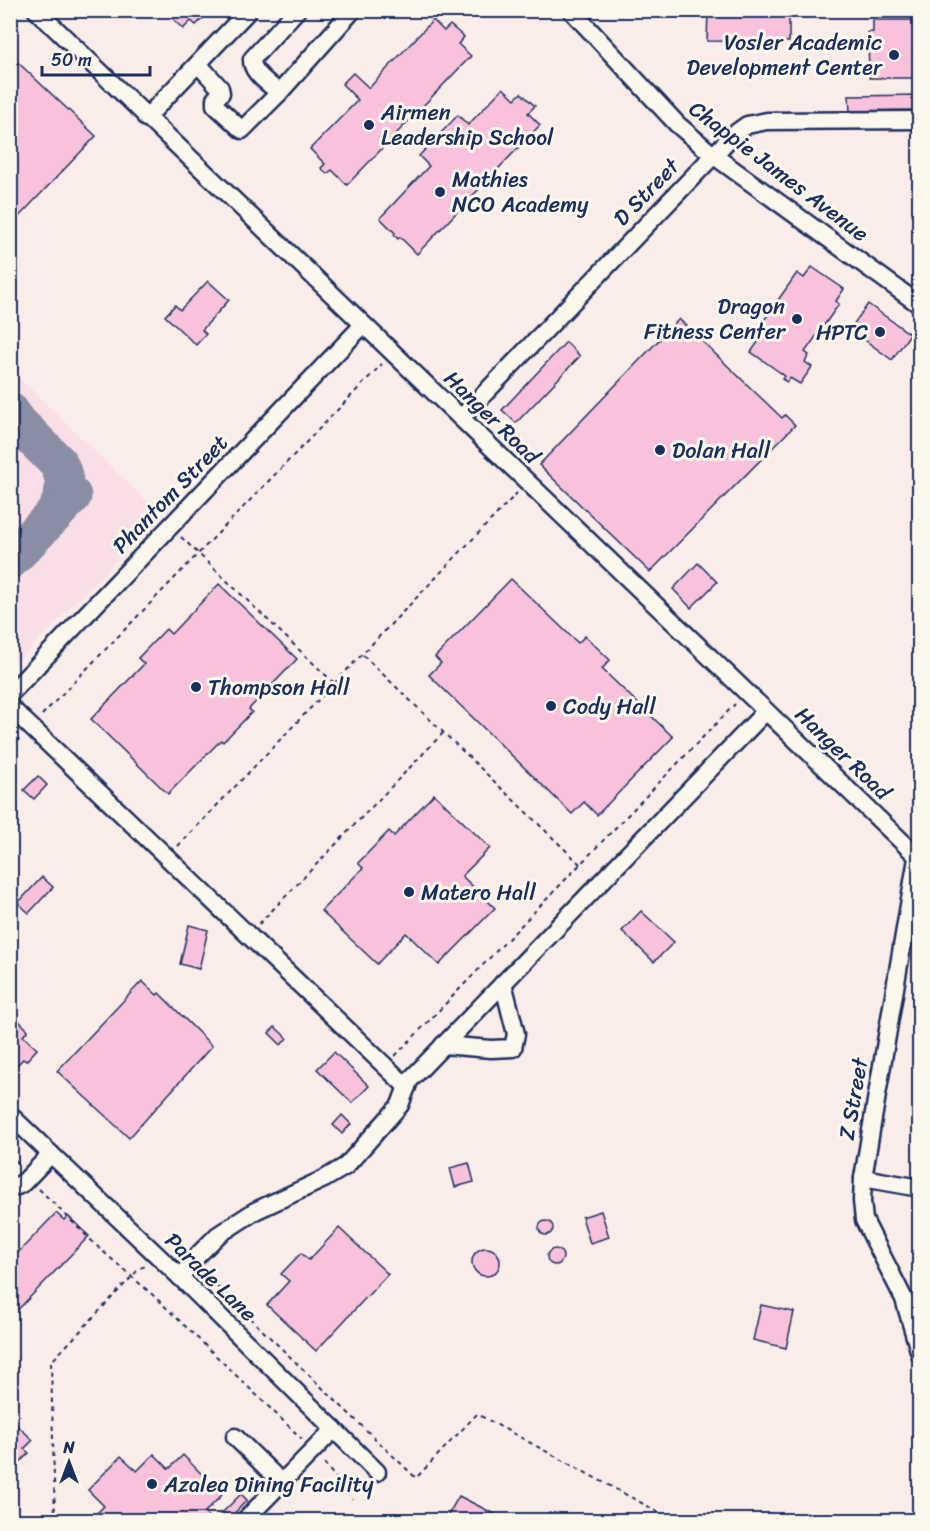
<svg xmlns="http://www.w3.org/2000/svg" width="930" height="1531" font-family="Sriracha,sans-serif">
  <style>
    .built { fill: #f9dfe5 }
    .lines { fill: none; stroke-linecap: round; stroke-linejoin: round }
    .taxiway { stroke: #8a8ea4; stroke-width: 39 }
    .building { fill: #f8c2dd; stroke: #1b2f5e; stroke-width: 1.5 }
    .minor-casing { stroke: #1b2f5e; stroke-width: 21 }
    .path { stroke: #1b2f5e; stroke-width: 2; stroke-dasharray: 4.5 4.5; stroke-linecap: butt }
    .minor { stroke: #fbf7ec; stroke-width: 16 }
    .poi-dot { fill: #1b2f5e; stroke: #fbf7ec; stroke-width: 2 }
    .labels { text-anchor: middle; dominant-baseline: central; stroke-width: 6; stroke-linejoin: round; paint-order: stroke }
    .poi-label { font-size: 22px; fill: #1b2f5e; stroke: #fbf7ec; text-anchor: start }
    .street-label { font-size: 22px; fill: #1b2f5e; stroke: #fbf7ec }
  </style>
  <rect width="100%" height="100%" fill="#faece9"/>
  <filter id="ink" filterUnits="userSpaceOnUse"><feTurbulence type="fractalNoise" baseFrequency=".0167" numOctaves="2"/><feDisplacementMap in="SourceGraphic" scale="12" xChannelSelector="R" yChannelSelector="G"/><feConvolveMatrix kernelMatrix="1 2 1 2 8 2 1 2 1" color-interpolation-filters="sRGB"/></filter>
  <g filter="url(#ink)">
    <!-- built -->
    <polygon class="built" points="10,369 161,515 11,668 10,668"/>
    <g class="lines">
      <!-- taxiway -->
      <g class="taxiway">
        <path d="M 10,412 L 15,420 L 58,463 C 68,481 65,496 55,514"/>
        <polyline points="10,560 72,496"/>
      </g>
    </g>
    <!-- building -->
    <g class="building">
      <polygon points="164,10 203,10 207,14 196,25 191,21 183,29"/>
      <polygon points="708,10 789,10 789,42 707,41"/>
      <polygon points="433,20 444,31 450,25 464,37 458,44 471,56 347,185 332,170 327,174 321,168 325,164 310,149 358,100 342,84 353,73 369,88"/>
      <polygon points="873,20 920,20 920,78 869,78 868,32 873,32"/>
      <polygon points="10,55 96,136 10,226"/>
      <polygon points="503,88 515,99 521,93 535,106 528,113 540,125 417,254 400,237 398,239 394,235 395,233 380,218 429,166 419,156 458,115 468,125"/>
      <polygon points="920,95 920,110 850,111 849,96"/>
      <polygon points="812,267 844,289 836,301 839,304 805,352 809,355 805,362 812,367 800,384 790,378 787,382 782,379 785,376 751,352 761,338 755,333 797,273 804,278"/>
      <polygon points="208,281 229,300 202,330 206,334 196,345 165,316 175,305 180,310"/>
      <polygon points="868,304 910,334 892,360 850,329"/>
      <polygon points="679,319 782,418 785,415 795,425 650,572 539,465"/>
      <polygon points="566,342 580,356 516,423 502,410"/>
      <polygon points="698,563 717,582 691,608 673,589"/>
      <polygon points="511,579 578,643 585,636 610,660 602,669 673,737 597,815 584,802 572,814 429,675 441,663 435,657"/>
      <polygon points="219,584 297,659 249,709 252,712 223,742 221,740 168,794 91,719 144,664 138,658 166,629 171,634"/>
      <polygon points="38,776 47,785 34,799 24,790"/>
      <polygon points="434,794 490,848 462,876 495,908 439,965 406,933 377,964 321,911 363,868 358,863 389,831 394,836"/>
      <polygon points="42,877 53,887 29,913 18,903"/>
      <polygon points="641,911 674,942 654,962 622,931"/>
      <polygon points="189,925 208,930 199,969 180,964"/>
      <polygon points="142,981 157,995 159,993 212,1046 129,1138 57,1071"/>
      <polygon points="17,1019 28,1030 23,1036 37,1049 26,1061 23,1059 10,1072 10,1024"/>
      <polygon points="275,1027 287,1038 281,1045 269,1033"/>
      <polygon points="334,1052 369,1086 352,1103 317,1069"/>
      <polygon points="342,1115 351,1124 342,1134 333,1125"/>
      <polygon points="469,1163 474,1182 455,1187 450,1168"/>
      <polygon points="601,1211 609,1237 590,1243 582,1217"/>
      <polygon points="56,1213 64,1220 68,1216 89,1236 10,1318 10,1261"/>
      <circle cx="546" cy="1228" r="7"/>
      <polygon points="339,1228 388,1274 316,1351 267,1305 289,1281 281,1274 301,1253 309,1260"/>
      <circle cx="486" cy="1262" r="14"/>
      <circle cx="555" cy="1257" r="8"/>
      <polygon points="761,1305 794,1312 786,1348 753,1340"/>
      <polygon points="10,1419 33,1440 24,1449 29,1453 10,1472"/>
      <polygon points="154,1454 169,1469 183,1455 222,1495 204,1513 212,1520 90,1520 104,1506 88,1490 121,1456 137,1471"/>
      <polygon points="241,1494 247,1500 228,1520 215,1520"/>
      <polygon points="459,1496 506,1520 445,1520"/>
    </g>
    <g class="lines">
      <defs>
        <g id="minor">
          <polyline points="36,10 917,856"/>
          <polyline points="571,10 677,124 713,155 920,305"/>
          <polyline points="198,64 220,88 221,93 215,99 215,105 242,130 279,93 353,10"/>
          <path d="M 279,93 C 269,83 251,73 252,59 L 297,10"/>
          <polyline points="146,118 249,10"/>
          <polyline points="461,418 733,135 747,125 767,121 920,120"/>
          <polyline points="10,694 363,325"/>
          <polyline points="10,707 407,1087"/>
          <polyline points="919,846 863,1178 862,1201 864,1220 904,1299 920,1354"/>
          <polyline points="443,1045 491,1049 513,1048 516,1034 503,983"/>
          <polyline points="10,1115 180,1277 377,1472"/>
          <polyline points="863,1178 920,1188"/>
          <polyline points="10,1185 17,1186 23,1183 51,1154"/>
          <polyline points="180,1277 199,1254 218,1235 255,1211 324,1179 346,1166 400,1105 409,1081 766,711"/>
          <polyline points="235,1437 282,1483"/>
          <polyline points="245,1520 334,1429"/>
        </g>
      </defs>
      <!-- minor casing -->
      <use href="#minor" class="minor-casing"/>
      <!-- path -->
      <g class="path">
        <polyline points="181,537 335,684"/>
        <polyline points="363,655 581,865"/>
        <polyline points="42,715 382,364"/>
        <polyline points="10,748 19,739"/>
        <polyline points="178,846 517,493"/>
        <polyline points="259,924 444,732"/>
        <polyline points="395,1056 735,704"/>
        <polyline points="10,1153 20,1166"/>
        <polyline points="39,1189 99,1248 154,1296 302,1439"/>
        <polyline points="204,1274 416,1478 477,1414 673,1520"/>
        <polyline points="324,1463 352,1499"/>
        <polyline points="55,1520 51,1362 140,1268 146,1266"/>
      </g>
      <!-- minor -->
      <use href="#minor" class="minor"/>
    </g>
  </g>
  <!-- markers -->
  <g class="poi-dot">
    <circle cx="894" cy="55" r="6"/>
    <circle cx="369" cy="125" r="6"/>
    <circle cx="440" cy="192" r="6"/>
    <circle cx="797" cy="319" r="6"/>
    <circle cx="880" cy="332" r="6"/>
    <circle cx="660" cy="450" r="6"/>
    <circle cx="196" cy="687" r="6"/>
    <circle cx="551" cy="706" r="6"/>
    <circle cx="409" cy="892" r="6"/>
    <circle cx="152" cy="1484" r="6"/>
  </g>
  <g class="labels">
    <!-- poi labels -->
    <g class="poi-label">
      <text x="882" y="42" text-anchor="end">Vosler Academic<tspan x="882" dy="25">Development Center</tspan></text>
      <text x="381" y="112">Airmen<tspan x="381" dy="25">Leadership School</tspan></text>
      <text x="452" y="179">Mathies<tspan x="452" dy="25">NCO Academy</tspan></text>
      <text x="785" y="306" text-anchor="end">Dragon<tspan x="785" dy="25">Fitness Center</tspan></text>
      <text x="868" y="332" text-anchor="end">HPTC</text>
      <text x="672" y="450">Dolan Hall</text>
      <text x="208" y="687">Thompson Hall</text>
      <text x="563" y="706">Cody Hall</text>
      <text x="421" y="892">Matero Hall</text>
      <text x="164" y="1484">Azalea Dining Facility</text>
    </g>
    <!-- street labels -->
    <g class="street-label">
      <text transform="translate(779 171) rotate(37)">Chappie James Avenue</text>
      <text transform="translate(646 192) rotate(-46)">D Street</text>
      <text transform="translate(492 417) rotate(44)">Hanger Road</text>
      <text transform="translate(170 494) rotate(-46)">Phantom Street</text>
      <text transform="translate(843 753) rotate(44)">Hanger Road</text>
      <text transform="translate(853 1099) rotate(-80)">Z Street</text>
      <text transform="translate(211 1277) rotate(44)">Parade Lane</text>
    </g>
  </g>
  <!-- margin -->
  <rect width="930" height="1531" fill="none" stroke="#fbf7ec" stroke-width="36"/>
  <rect x="18" y="18" width="894" height="1495" fill="none" stroke="#1b2f5e" stroke-width="2" filter="url(#ink)"/>
  <!-- north arrow -->
  <g transform="translate(69 1462)" stroke="#fbf7ec" stroke-width="4.5" paint-order="stroke">
  <path d="M0-4.5L10 22L0 15L-10 22Z" fill="#1b2f5e"/>
  <text y="-9" font-size="16" font-weight="bold" text-anchor="middle" fill="#1b2f5e">N</text>
  </g>
  <!-- scale -->
  <path d="M42 66v9h108v-9" fill="none" stroke="#1b2f5e" stroke-width="3"/>
  <text x="51" y="66" font-size="18" fill="#1b2f5e" stroke="#fbf7ec" stroke-width="4.5" paint-order="stroke">50 m</text>
</svg>
